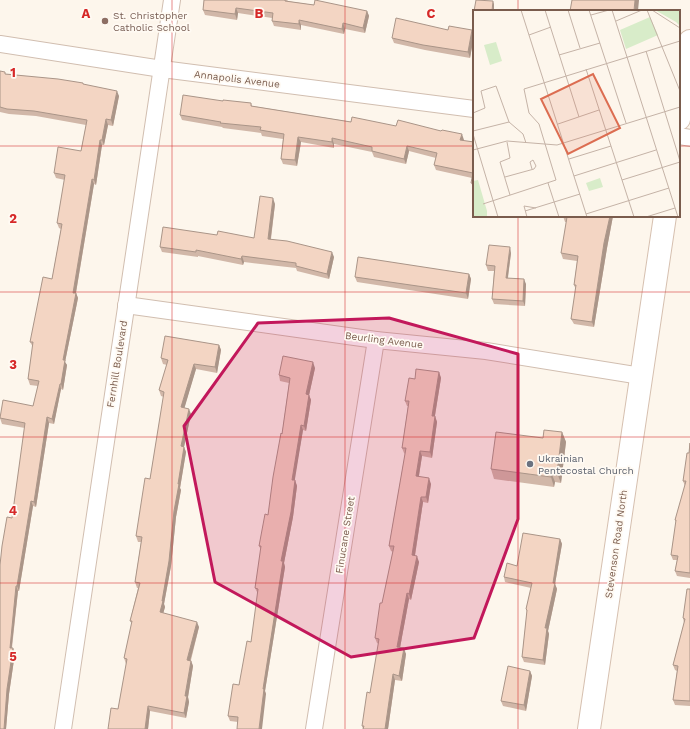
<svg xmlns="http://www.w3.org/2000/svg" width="690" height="729" font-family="'Work Sans',sans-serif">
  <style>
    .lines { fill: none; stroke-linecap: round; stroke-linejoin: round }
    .street-casing { stroke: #d1beb0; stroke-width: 18 }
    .secondary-casing { stroke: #d6c0b0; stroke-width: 24 }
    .street { stroke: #fff; stroke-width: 16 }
    .secondary { stroke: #fff; stroke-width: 22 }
    .wall { fill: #d1b7a8 }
    .shaded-wall { fill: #aa9588 }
    .building { fill: #f3d5c3; stroke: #aa9588 }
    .marked { fill: #c2185b; fill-opacity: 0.2; stroke: #c2185b; stroke-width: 3; stroke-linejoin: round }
    .grid { fill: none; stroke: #d62828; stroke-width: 1; stroke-opacity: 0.55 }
    .education-dot { fill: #8d6e63; stroke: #fffaf3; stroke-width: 1.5 }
    .worship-dot { fill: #6b7280; stroke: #fffaf3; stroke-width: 1.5 }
    .labels { text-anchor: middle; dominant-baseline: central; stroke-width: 3.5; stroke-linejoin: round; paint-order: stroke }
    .education-label { font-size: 10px; fill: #785e54; stroke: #fffaf3; text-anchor: start }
    .street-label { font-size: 10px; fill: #7a5c4d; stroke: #fffaf3 }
    .worship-label { font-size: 10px; fill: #5b616d; stroke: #fffaf3; text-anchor: start }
    .inset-road { fill: none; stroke: #c5b3a7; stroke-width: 1 }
    .view { fill: #dc6d51; fill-opacity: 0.15; stroke: #dc6d51; stroke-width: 2 }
    .inset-edge { fill: none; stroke: #7a5c4d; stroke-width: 2 }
    .grid-label { font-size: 13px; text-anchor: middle; font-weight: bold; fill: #d62828; stroke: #fffaf3; stroke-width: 3.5; stroke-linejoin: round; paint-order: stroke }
  </style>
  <rect width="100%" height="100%" fill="#fdf6ec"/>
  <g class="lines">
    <defs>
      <g id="street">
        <polyline points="0,44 162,69 474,109"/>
        <polyline points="679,136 690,138"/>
        <polyline points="126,305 376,340 486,351 641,376"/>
        <polyline points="63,729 172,0"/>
        <polyline points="314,729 376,340"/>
      </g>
      <g id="secondary">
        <polyline points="679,119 690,41"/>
        <polyline points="589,729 665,216"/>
      </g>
    </defs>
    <!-- street casing -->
    <use href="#street" class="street-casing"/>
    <!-- secondary casing -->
    <use href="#secondary" class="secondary-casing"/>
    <!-- street -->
    <use href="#street" class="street"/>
    <!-- secondary -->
    <use href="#secondary" class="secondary"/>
  </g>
  <!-- wall -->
  <g class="wall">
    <polygon points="204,0 288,0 287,1 314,5 367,11 369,16 365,33 345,29 344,34 301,25 301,30 274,26 272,21 272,18 238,13 237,20 205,15 203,10"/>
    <polygon points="448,30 472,30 474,36 470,58 425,50 394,43 392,38"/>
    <polygon points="0,71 6,74 84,85 119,96 113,126 108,125 104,145 102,145 96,185 94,184 76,293 78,298 65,362 67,365 63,390 61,389 54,424 49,423 36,507 33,506 19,591 18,591 12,648 15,653 9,694 6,729 0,729 12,518 25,428 2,424 0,418 33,406 38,386 30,385 28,379 33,347 30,342 52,279 61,229 59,228 57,223 65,180 56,178 54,173 81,151 86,125 36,116 9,114 0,112"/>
    <polygon points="223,101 251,103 252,106 464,140 464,141 474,142 474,188 471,183 472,178 436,170 434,165 436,158 409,151 406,164 374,157 372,152 334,144 334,148 301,142 297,166 283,164 281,159 283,139 262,136 261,133 223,128 222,127 182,120 180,115"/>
    <polygon points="275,204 271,239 334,257 329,279 297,271 296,268 244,262 243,265 198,256 198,257 162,252 160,247 217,235 254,238"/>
    <polygon points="563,216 613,216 607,248 594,327 574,324 571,319 576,290 574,285 577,261 563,259 561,253 567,222 565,222"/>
    <polygon points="511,253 508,278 526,284 525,306 494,304 492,299 494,271 488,271 486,265"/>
    <polygon points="469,274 471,279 468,299 357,282 355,277"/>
    <polygon points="219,345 221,350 217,373 196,369 184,408 191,414 184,447 186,452 180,488 181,490 176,517 171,566 164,604 165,607 163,613 199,627 191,660 193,666 188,697 189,702 186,718 150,711 148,729 108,729 118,709 127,664 126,664 124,658 132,624 130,621 138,588 137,588 135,582 141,542 138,542 136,536 150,479 164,397 161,396 159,390 167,365 163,364 161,358"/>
    <polygon points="315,368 309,395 311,400 306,431 303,430 294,480 295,480 297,486 293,517 284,563 285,567 265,691 266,694 238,722 230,721 228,716 239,685 251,642 258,594 255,588 261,550 259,546 268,515 282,434 289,383 280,381 279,375"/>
    <polygon points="439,372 441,378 435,416 437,422 432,458 422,456 419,476 431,484 428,503 423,502 415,556 419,562 411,600 409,599 400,648 406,654 402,681 395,680 388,729 363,729 362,726 370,693 379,644 377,643 375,638 393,552 391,551 389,546 405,454 404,453 402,448 408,406 407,406 405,401 415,379"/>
    <polygon points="562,432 566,442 561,483 555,482 554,487 494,479 491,469 543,438"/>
    <polygon points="690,443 690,578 677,576 675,571 677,560 673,560 671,555 676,522 675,520 685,486 683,481 689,453"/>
    <polygon points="560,539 562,544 555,584 557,589 548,631 549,634 545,665 524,662 522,657 527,612 526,609 531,588 505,582 504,577 517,566"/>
    <polygon points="690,589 690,706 675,705 673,700 677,671 675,670 673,665 684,623 683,618"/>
    <polygon points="530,671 532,676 526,711 503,706 501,701"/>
  </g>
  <!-- shaded-wall -->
  <g class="shaded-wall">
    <polygon points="635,0 639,0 638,11 634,11"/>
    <polygon points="493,1 494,4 494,11 492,11"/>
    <polygon points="236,8 238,13 237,20 235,14"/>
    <polygon points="367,11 369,16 365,33 363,28"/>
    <polygon points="299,20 301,25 301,30 299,24"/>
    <polygon points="343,23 345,29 344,34 342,29"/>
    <polygon points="472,30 474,36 470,58 468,52"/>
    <polygon points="117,91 119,96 113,126 111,120"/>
    <polygon points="106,119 108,125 104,145 102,140"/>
    <polygon points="462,134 464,140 463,146 460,140"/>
    <polygon points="298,137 301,142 297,166 295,160"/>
    <polygon points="332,138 334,144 334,148 332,142"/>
    <polygon points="100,140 102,145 96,185 94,180"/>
    <polygon points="407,146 409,151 406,164 404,159"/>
    <polygon points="92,179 94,184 75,298 73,293"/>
    <polygon points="273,198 275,204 270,244 268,239"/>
    <polygon points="610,216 613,216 607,248 594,327 592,322 604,243"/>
    <polygon points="510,247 511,253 507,283 506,278"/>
    <polygon points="332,252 334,257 329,279 327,274"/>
    <polygon points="242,256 244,262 243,265 241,259"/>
    <polygon points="469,274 471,279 468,299 466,293"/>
    <polygon points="524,279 526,284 525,306 523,301"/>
    <polygon points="76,293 78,298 65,362 67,365 63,390 61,384 63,360"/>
    <polygon points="219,345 221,350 217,373 215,367"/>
    <polygon points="313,362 315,368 308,400 306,394"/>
    <polygon points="194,364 196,369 183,413 181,407"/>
    <polygon points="439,372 441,378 434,421 432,416"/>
    <polygon points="60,384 61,389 54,424 52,419"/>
    <polygon points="309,395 311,400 306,431 304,426"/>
    <polygon points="189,409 191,414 184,447 186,452 180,488 181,490 176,517 171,566 164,604 165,607 162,618 160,612 178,484 181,446"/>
    <polygon points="435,416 437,422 432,458 430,452"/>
    <polygon points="47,417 49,423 36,507 34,502"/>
    <polygon points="301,425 303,430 294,485 292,480"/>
    <polygon points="562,432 566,442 561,483 557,473"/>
    <polygon points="420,451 422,456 418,481 416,476"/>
    <polygon points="551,472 555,482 554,487 551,477"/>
    <polygon points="429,478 431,484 428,503 426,497"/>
    <polygon points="295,480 297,486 293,517 284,563 285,567 265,691 266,694 262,729 259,729 263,689 281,561"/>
    <polygon points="421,497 423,502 414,561 412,555"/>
    <polygon points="31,501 33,506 19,591 17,586"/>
    <polygon points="560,539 562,544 555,584 557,589 548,631 549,634 545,665 543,660 545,628"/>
    <polygon points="417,556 419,562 411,600 409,594"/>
    <polygon points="16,586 18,591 11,653 10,648"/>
    <polygon points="407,593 409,599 399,653 397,647"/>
    <polygon points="197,622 199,627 189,665 187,660"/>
    <polygon points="13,648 15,653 9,694 6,729 4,729 7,689"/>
    <polygon points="404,648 406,654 402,681 399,676"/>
    <polygon points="191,661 193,666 188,697 189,702 186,718 184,713 185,696"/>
    <polygon points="530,671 532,676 526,711 524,705"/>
    <polygon points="393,674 395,680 388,729 385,729"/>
    <polygon points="148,706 150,711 148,729 145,729"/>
  </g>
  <!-- building -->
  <g class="building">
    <polygon points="204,0 285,0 285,1 314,5 315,0 367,11 363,28 343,23 342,29 299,20 299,24 272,21 273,13 236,8 235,14 203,10"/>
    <polygon points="476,0 493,1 492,11 474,11"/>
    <polygon points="572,0 635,0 634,11 570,11"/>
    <polygon points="396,18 448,30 449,26 472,30 468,52 423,45 392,38"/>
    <polygon points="0,71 5,72 5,74 58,79 83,83 83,84 117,91 111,120 106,119 102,140 100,140 94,180 92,179 73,293 76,293 63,360 65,360 61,384 60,384 52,419 47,417 34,502 31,501 17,586 16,586 10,648 13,648 7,689 4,729 0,729 0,565 2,546 7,517 12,518 25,423 0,418 3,400 33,406 39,381 28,379 33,342 30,342 43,277 52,279 62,224 57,223 65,175 54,173 58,147 81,151 87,120 34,111 7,109 0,107"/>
    <polygon points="183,95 223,101 223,100 251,103 251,106 351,122 352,117 396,126 398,120 441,131 442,130 462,134 460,140 474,142 474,183 471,183 473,173 434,165 437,153 407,146 404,159 372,151 372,147 332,138 332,142 298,137 295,160 281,159 284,134 260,130 261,127 220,123 221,122 180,115"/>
    <polygon points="260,196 273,198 268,239 287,241 332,252 327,274 296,266 296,263 242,256 241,259 196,250 196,252 160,247 163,227 217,235 218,231 254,238"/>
    <polygon points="564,216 610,216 604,243 592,322 571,319 576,285 574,285 578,256 561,253 567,217"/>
    <polygon points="489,245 510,247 506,278 524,279 523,301 492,299 495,266 486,265"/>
    <polygon points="358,257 469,274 466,293 355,277"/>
    <polygon points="165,336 219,345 215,367 194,364 181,407 189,409 181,446 184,447 178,484 179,484 174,511 169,561 162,601 163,601 160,612 197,622 187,660 191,661 185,696 187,696 184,713 148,706 145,729 108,729 111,708 118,709 127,659 124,658 132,621 130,621 140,583 135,582 142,537 136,536 145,478 150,479 164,392 159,390 168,360 161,358"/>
    <polygon points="283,356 313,362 306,394 309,395 304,426 301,425 292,480 295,480 291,512 281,561 283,561 263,689 264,689 259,729 237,729 238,717 228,716 233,684 239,685 247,641 251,642 258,589 255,588 261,546 259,546 265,514 268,515 273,477 281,433 282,434 290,378 279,375"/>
    <polygon points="416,369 439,372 432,416 435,416 430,452 420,451 416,476 429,478 426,497 421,497 412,555 417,556 409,594 407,593 397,647 404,648 399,676 393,674 385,729 363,729 364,726 362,726 367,692 370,693 379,639 375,638 380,603 382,603 394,546 389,546 406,448 402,448 409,401 405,401 409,378 415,379"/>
    <polygon points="544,430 562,432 557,473 551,472 551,477 491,469 496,432 543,438"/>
    <polygon points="690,443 690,573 675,571 678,556 671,555 676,520 675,520 686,481 683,481 687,453 689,453"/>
    <polygon points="523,533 560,539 553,583 555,583 545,628 547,628 543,660 522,657 527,610 526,609 532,583 504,577 507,563 517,566"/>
    <polygon points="687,589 690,589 690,701 673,700 678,666 673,665 685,619 683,618"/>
    <polygon points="508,666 530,671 524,705 501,701"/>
  </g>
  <!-- marked area -->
  <path class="marked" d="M 389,318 L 518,354 L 518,519 L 474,638 L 351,657 L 215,582 L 184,426 L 258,323 Z"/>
  <!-- grid -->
  <path class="grid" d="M 172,0 L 172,729M 345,0 L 345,729M 518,0 L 518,11M 0,146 L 474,146M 679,146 L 690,146M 518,216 L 518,729M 0,292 L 690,292M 0,437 L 690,437M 0,583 L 690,583"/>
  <!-- markers -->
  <circle class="education-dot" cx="105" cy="21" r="4"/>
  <circle class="worship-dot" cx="530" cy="464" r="4"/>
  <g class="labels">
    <!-- education labels -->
    <g class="education-label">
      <text x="113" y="15">St. Christopher<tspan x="113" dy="12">Catholic School</tspan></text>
    </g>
    <!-- street labels -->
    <g class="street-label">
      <text transform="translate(237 79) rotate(7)">Annapolis Avenue</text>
      <text transform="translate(384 340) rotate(7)">Beurling Avenue</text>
      <text transform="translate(117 364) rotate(-81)">Fernhill Boulevard</text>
      <text transform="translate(345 535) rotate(-81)">Finucane Street</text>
      <text transform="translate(616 544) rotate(-82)">Stevenson Road North</text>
    </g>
    <!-- worship labels -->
    <g class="worship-label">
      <text x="538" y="458">Ukrainian<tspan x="538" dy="12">Pentecostal Church</tspan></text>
    </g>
  </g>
  <!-- overview -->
  <g transform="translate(473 10)">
    <rect width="207" height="207" fill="#fdf6ec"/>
    <path d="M 182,0 L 207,0 L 207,16 L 203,12 ZM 177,7 L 185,25 L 153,39 L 147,20 ZM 23,32 L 29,51 L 17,55 L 11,35 ZM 127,168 L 130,177 L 116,181 L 113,173 ZM 5,170 L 14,201 L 14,207 L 0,207 L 0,171 Z" fill="#d8ecc9"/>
    <path class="inset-road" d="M 48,0 L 114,207M 72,0 L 106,107M 95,0 L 107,38M 116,0 L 153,113M 139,0 L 205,207M 174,0 L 207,81M 179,0 L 207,18M 118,5 L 136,0M 143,11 L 169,0M 56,25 L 78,17M 173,41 L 207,151M 86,45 L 127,33M 113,59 L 161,207M 0,103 L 12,98 L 8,81 L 23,76 L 36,112 L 50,124 L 53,133M 85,114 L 126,100M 0,121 L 36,112M 0,124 L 25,207M 34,132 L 37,148 L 27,152 L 37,185M 0,140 L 34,131 L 84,135 L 207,97M 96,149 L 138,136M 101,166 L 183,140M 32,167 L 61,159 L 63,156 L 60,150 L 57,152 L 59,159M 149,170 L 207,152M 75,173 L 86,207M 10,194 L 83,170 L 66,114 L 56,103 L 51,79 L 207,31M 52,201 L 107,184M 113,204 L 196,178M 54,207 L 51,196 L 63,198M 173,207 L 202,198"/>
    <path class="view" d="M 120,64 L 147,118 L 95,144 L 68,89 Z"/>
    <rect width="207" height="207" class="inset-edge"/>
  </g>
  <g class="grid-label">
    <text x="86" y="18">A</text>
    <text x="259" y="18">B</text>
    <text x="431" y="18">C</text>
    <text x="13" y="77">1</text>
    <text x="13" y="223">2</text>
    <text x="13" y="369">3</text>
    <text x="13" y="515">4</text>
    <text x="13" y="661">5</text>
  </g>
</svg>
